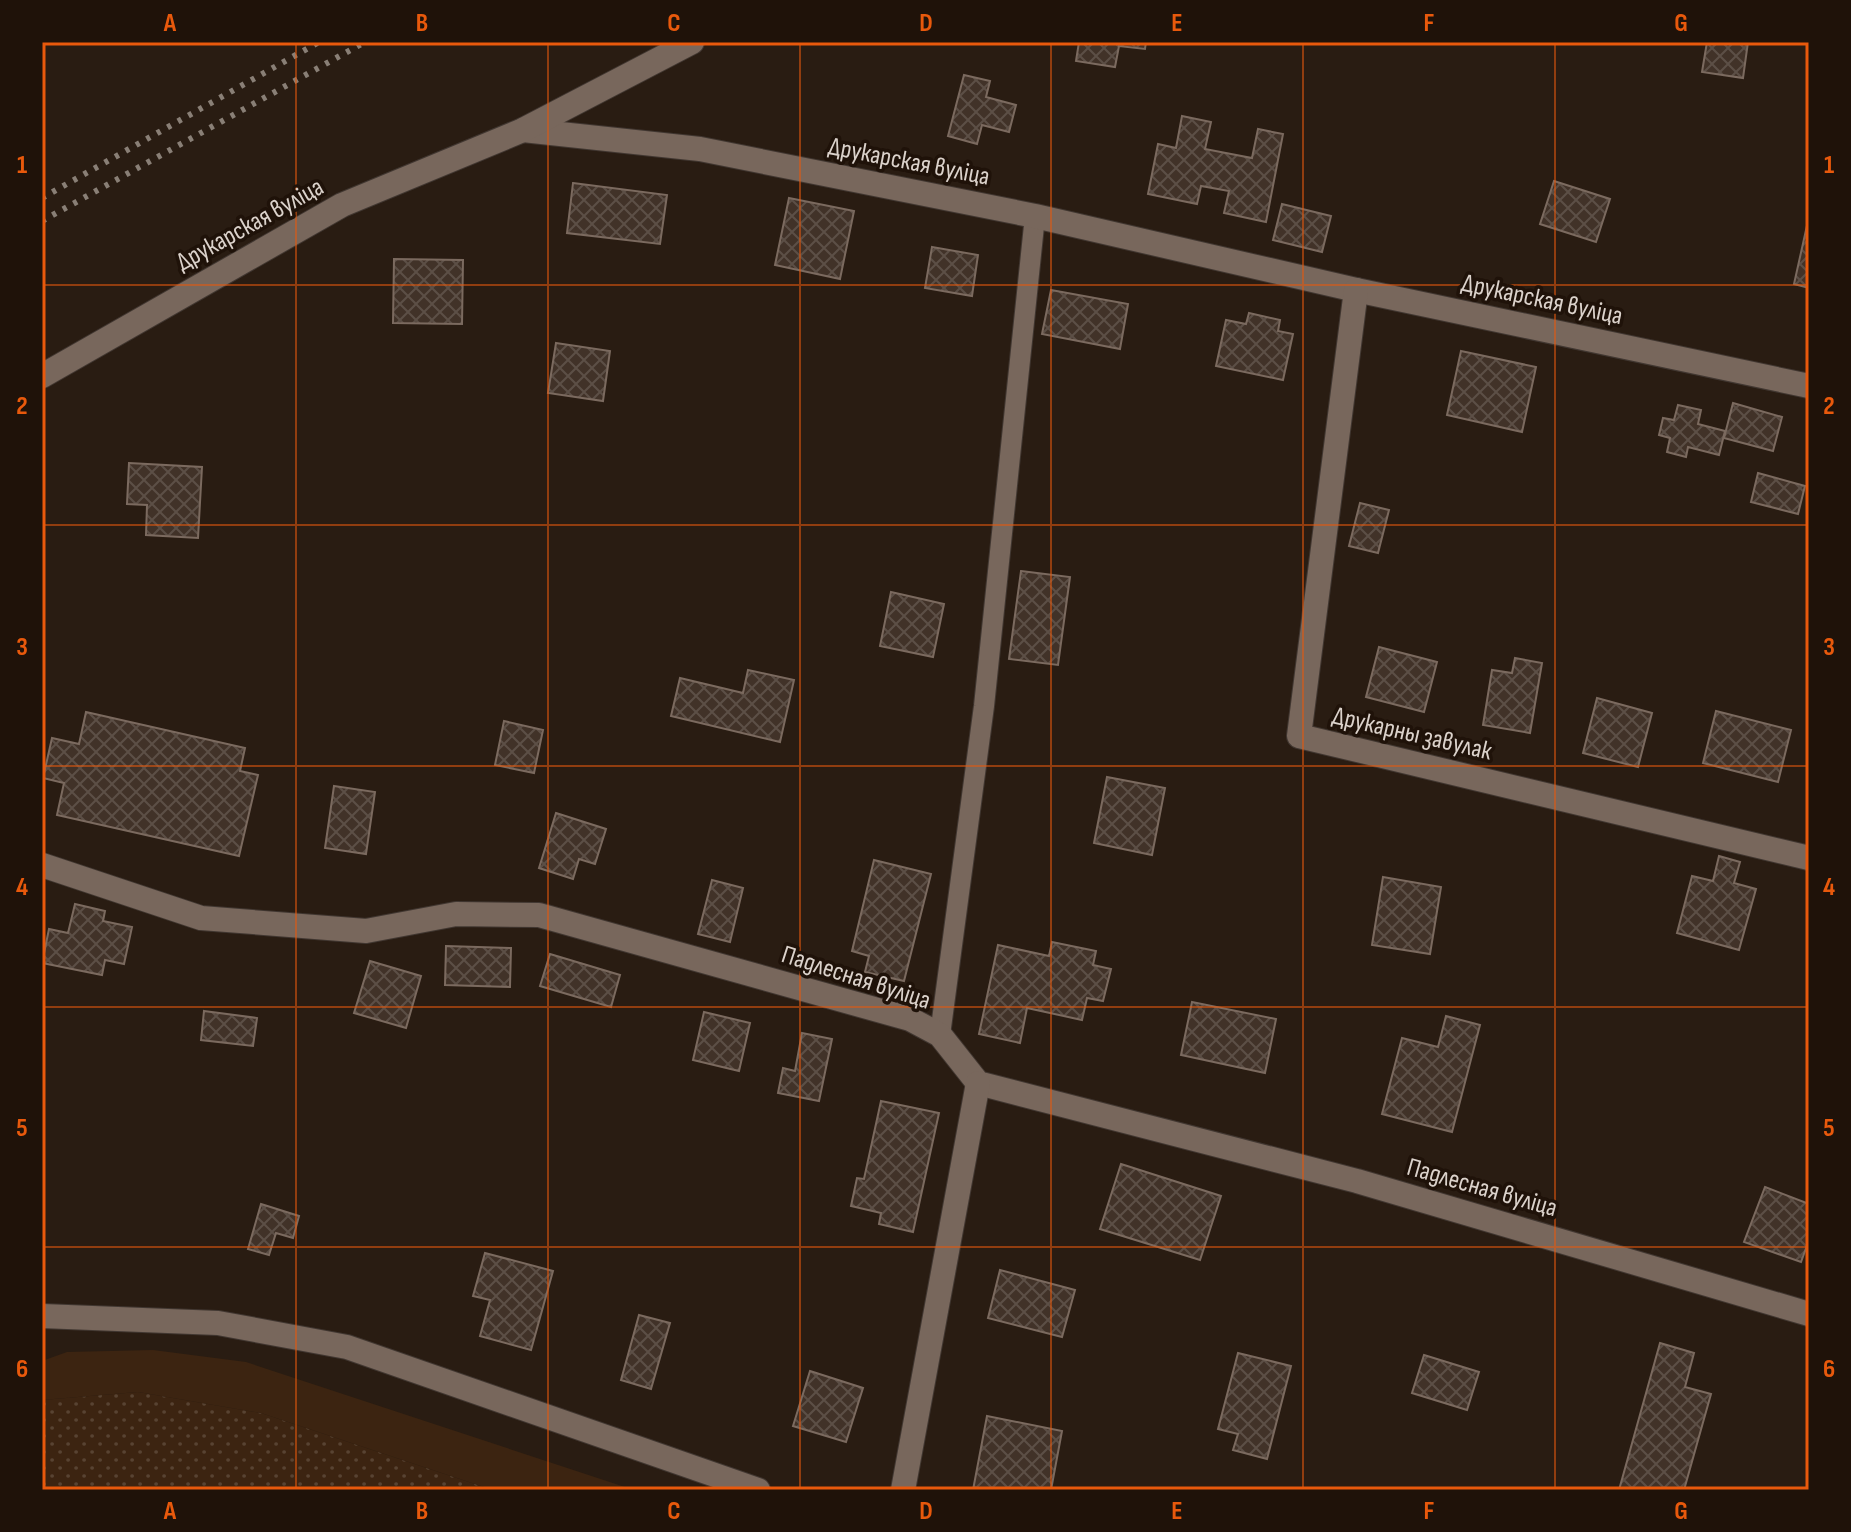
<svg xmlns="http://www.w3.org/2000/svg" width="1851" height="1532" font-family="'Sofia Sans Condensed',sans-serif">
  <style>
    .grass { fill: url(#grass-dots) }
    .park { fill: #3c2411 }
    .building { fill: url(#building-cross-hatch); stroke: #7b6a5f; stroke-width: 2 }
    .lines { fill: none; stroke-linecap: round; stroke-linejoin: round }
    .lane-casing { stroke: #413731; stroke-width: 22 }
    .street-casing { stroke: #413731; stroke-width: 26 }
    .lane { stroke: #78675c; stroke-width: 20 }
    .street { stroke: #78675c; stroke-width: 24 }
    .rail { stroke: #897f76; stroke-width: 6; stroke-dasharray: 4 8; stroke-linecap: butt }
    .grid { fill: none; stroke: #e8590c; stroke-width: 2; stroke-opacity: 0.55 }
    .labels { text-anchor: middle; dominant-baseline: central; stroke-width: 7; stroke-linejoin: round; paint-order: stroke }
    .street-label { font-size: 26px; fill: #dbd2cb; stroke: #1f1209 }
    .neatline { fill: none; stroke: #e8590c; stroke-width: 3 }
    .grid-label { font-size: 26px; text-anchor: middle; font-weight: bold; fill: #e8590c }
  </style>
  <defs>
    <pattern id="grass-dots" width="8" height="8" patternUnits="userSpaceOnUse" patternTransform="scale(2)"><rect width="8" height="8" fill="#3c2411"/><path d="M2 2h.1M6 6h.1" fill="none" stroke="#584332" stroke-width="1.8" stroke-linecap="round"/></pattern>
    <pattern id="building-cross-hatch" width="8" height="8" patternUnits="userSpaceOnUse" patternTransform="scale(2)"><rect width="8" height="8" fill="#413228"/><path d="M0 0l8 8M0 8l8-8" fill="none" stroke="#5c4f46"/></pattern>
  </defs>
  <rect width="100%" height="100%" fill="#291c12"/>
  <!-- grass -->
  <polygon class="grass" points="138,1392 261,1413 493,1490 42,1490 42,1400"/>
  <!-- park -->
  <polygon class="park" points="153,1350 246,1362 634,1490 493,1490 261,1413 138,1392 42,1400 42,1361 67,1352"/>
  <!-- building -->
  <g class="building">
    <polygon points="1079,42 1146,42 1145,49 1119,46 1115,67 1076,61"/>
    <polygon points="1707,42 1748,42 1743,78 1702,72"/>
    <polygon points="964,75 990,81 986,97 1016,105 1009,132 982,125 977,144 948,136"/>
    <polygon points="1182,116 1211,122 1205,149 1252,158 1258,129 1283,134 1266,222 1224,213 1229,191 1201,186 1197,204 1148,194 1158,144 1176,148"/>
    <polygon points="1554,181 1610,199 1596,242 1540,224"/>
    <polygon points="573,183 667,195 660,244 567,233"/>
    <polygon points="789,198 854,211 840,279 775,265"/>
    <polygon points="1282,204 1331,216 1322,252 1273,240"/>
    <polygon points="1808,221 1809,221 1809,288 1794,284"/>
    <polygon points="932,247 978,255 972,296 925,288"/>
    <polygon points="394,259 463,260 462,324 393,323"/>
    <polygon points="1051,290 1128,304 1120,349 1042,334"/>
    <polygon points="1249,313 1280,320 1278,331 1293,334 1283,380 1216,366 1226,320 1246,324"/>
    <polygon points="556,343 610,351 603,401 548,393"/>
    <polygon points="1461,351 1536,367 1522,432 1447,415"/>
    <polygon points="1733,403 1782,417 1773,451 1724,438"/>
    <polygon points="1678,405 1701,410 1698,424 1725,431 1719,455 1688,447 1686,457 1667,452 1670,438 1659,435 1663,418 1674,420"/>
    <polygon points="129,463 202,467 198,538 146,535 147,505 127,504"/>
    <polygon points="1758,473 1805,486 1798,514 1751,502"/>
    <polygon points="1360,503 1389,510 1378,553 1349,546"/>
    <polygon points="1021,571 1070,577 1058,665 1009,659"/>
    <polygon points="891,592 944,604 933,657 880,646"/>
    <polygon points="1379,647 1437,662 1424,712 1366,697"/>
    <polygon points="1515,658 1542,663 1530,733 1483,725 1492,670 1512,673"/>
    <polygon points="748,670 794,680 780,742 671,716 680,678 743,693"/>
    <polygon points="1597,698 1652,713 1638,767 1583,753"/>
    <polygon points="1716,711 1791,730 1778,782 1703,763"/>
    <polygon points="86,712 245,748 240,771 258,775 239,856 57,815 64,783 43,778 52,738 79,744"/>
    <polygon points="504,721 543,730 534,773 495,765"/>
    <polygon points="1107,777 1165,788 1152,855 1094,843"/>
    <polygon points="334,786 375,792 366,854 325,848"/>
    <polygon points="556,813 606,829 595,864 579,859 573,879 539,868"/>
    <polygon points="1719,856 1740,862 1734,883 1756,889 1739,950 1677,933 1692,876 1713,881"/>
    <polygon points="874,860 931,874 904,981 865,972 869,956 852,951"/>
    <polygon points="1383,877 1441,887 1430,954 1372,945"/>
    <polygon points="712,880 743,888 730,942 698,934"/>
    <polygon points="75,904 105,911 103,921 132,927 124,964 105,960 102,975 42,963 49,929 68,933"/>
    <polygon points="1052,942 1096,951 1093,965 1111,969 1103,1001 1087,998 1082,1020 1027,1008 1020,1043 979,1034 998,945 1049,956"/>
    <polygon points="446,946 511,948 510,987 445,985"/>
    <polygon points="550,954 620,975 611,1007 540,986"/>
    <polygon points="370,961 421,976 406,1028 354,1013"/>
    <polygon points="1192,1002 1276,1019 1265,1073 1181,1055"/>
    <polygon points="204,1011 257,1018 253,1046 201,1040"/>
    <polygon points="704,1012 750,1023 739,1071 693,1060"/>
    <polygon points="1446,1016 1480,1025 1452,1132 1382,1114 1402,1038 1438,1047"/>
    <polygon points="802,1033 832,1039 819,1101 778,1093 783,1068 795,1071"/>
    <polygon points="881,1101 939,1113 913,1232 879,1224 881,1213 851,1206 857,1178 864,1179"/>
    <polygon points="1121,1164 1221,1196 1200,1260 1100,1229"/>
    <polygon points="1765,1187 1809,1204 1809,1240 1801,1262 1744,1242"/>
    <polygon points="261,1204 299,1216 293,1238 276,1233 269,1255 248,1249"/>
    <polygon points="485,1253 553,1271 531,1350 480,1336 490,1300 473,1296"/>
    <polygon points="1000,1270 1075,1290 1062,1337 988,1318"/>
    <polygon points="639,1315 670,1323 651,1389 621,1380"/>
    <polygon points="1660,1343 1694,1353 1685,1387 1711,1394 1684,1490 1619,1490"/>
    <polygon points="1238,1353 1291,1366 1267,1459 1233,1450 1238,1434 1218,1429"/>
    <polygon points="1424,1355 1479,1372 1467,1410 1412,1393"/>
    <polygon points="810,1371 863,1388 846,1442 793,1426"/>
    <polygon points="987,1416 1062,1431 1051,1490 973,1490"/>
  </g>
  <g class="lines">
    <defs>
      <polyline id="lane" points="940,1035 984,706 1035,216"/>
      <g id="street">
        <polyline points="523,130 700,149 1035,216 1356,290 1809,386"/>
        <polyline points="1356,290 1299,736 1809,858"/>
        <polyline points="42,376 342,205 523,130 692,42"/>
        <polyline points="42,865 201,918 366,931 456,914 539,915 910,1019 940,1035 978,1083 1357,1181 1809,1314"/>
        <polyline points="42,1316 218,1323 347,1347 758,1490"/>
        <polyline points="903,1490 978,1083"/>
      </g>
    </defs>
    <!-- lane casing -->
    <use href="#lane" class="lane-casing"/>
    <!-- street casing -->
    <use href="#street" class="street-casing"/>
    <!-- lane -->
    <use href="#lane" class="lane"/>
    <!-- street -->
    <use href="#street" class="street"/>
    <!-- rail -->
    <g class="rail">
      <polyline points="42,198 319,42"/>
      <polyline points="42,221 365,42"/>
    </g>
  </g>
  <!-- grid -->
  <path class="grid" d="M 296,42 L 296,1490M 548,42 L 548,1490M 800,42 L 800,1490M 1051,42 L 1051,1490M 1303,42 L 1303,1490M 1555,42 L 1555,1490M 42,285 L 1809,285M 42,525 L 1809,525M 42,766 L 1809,766M 42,1007 L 1809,1007M 42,1247 L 1809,1247"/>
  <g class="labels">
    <!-- street labels -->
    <g class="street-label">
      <text transform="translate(909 162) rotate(11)">Друкарская вуліца</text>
      <text transform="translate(250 225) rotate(-29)">Друкарская вуліца</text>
      <text transform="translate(1542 300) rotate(12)">Друкарская вуліца</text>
      <text transform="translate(1412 734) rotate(13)">Друкарны завулак</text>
      <text transform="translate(856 978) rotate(18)">Падлесная вуліца</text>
      <text transform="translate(1482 1188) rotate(16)">Падлесная вуліца</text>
    </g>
  </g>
  <!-- border -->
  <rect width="1851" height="1532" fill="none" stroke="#1f1209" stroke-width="88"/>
  <rect x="44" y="44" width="1763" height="1444" class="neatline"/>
  <g class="grid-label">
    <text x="170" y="31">A</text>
    <text x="422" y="31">B</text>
    <text x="674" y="31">C</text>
    <text x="926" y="31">D</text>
    <text x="1177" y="31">E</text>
    <text x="1429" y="31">F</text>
    <text x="1681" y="31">G</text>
    <text x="22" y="173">1</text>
    <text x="1829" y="173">1</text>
    <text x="22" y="414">2</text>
    <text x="1829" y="414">2</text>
    <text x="22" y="655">3</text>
    <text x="1829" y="655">3</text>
    <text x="22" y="895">4</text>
    <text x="1829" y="895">4</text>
    <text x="22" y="1136">5</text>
    <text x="1829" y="1136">5</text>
    <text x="22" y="1377">6</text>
    <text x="1829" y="1377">6</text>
    <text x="170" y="1519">A</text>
    <text x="422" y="1519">B</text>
    <text x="674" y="1519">C</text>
    <text x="926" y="1519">D</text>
    <text x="1177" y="1519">E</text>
    <text x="1429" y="1519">F</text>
    <text x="1681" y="1519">G</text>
  </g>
</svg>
